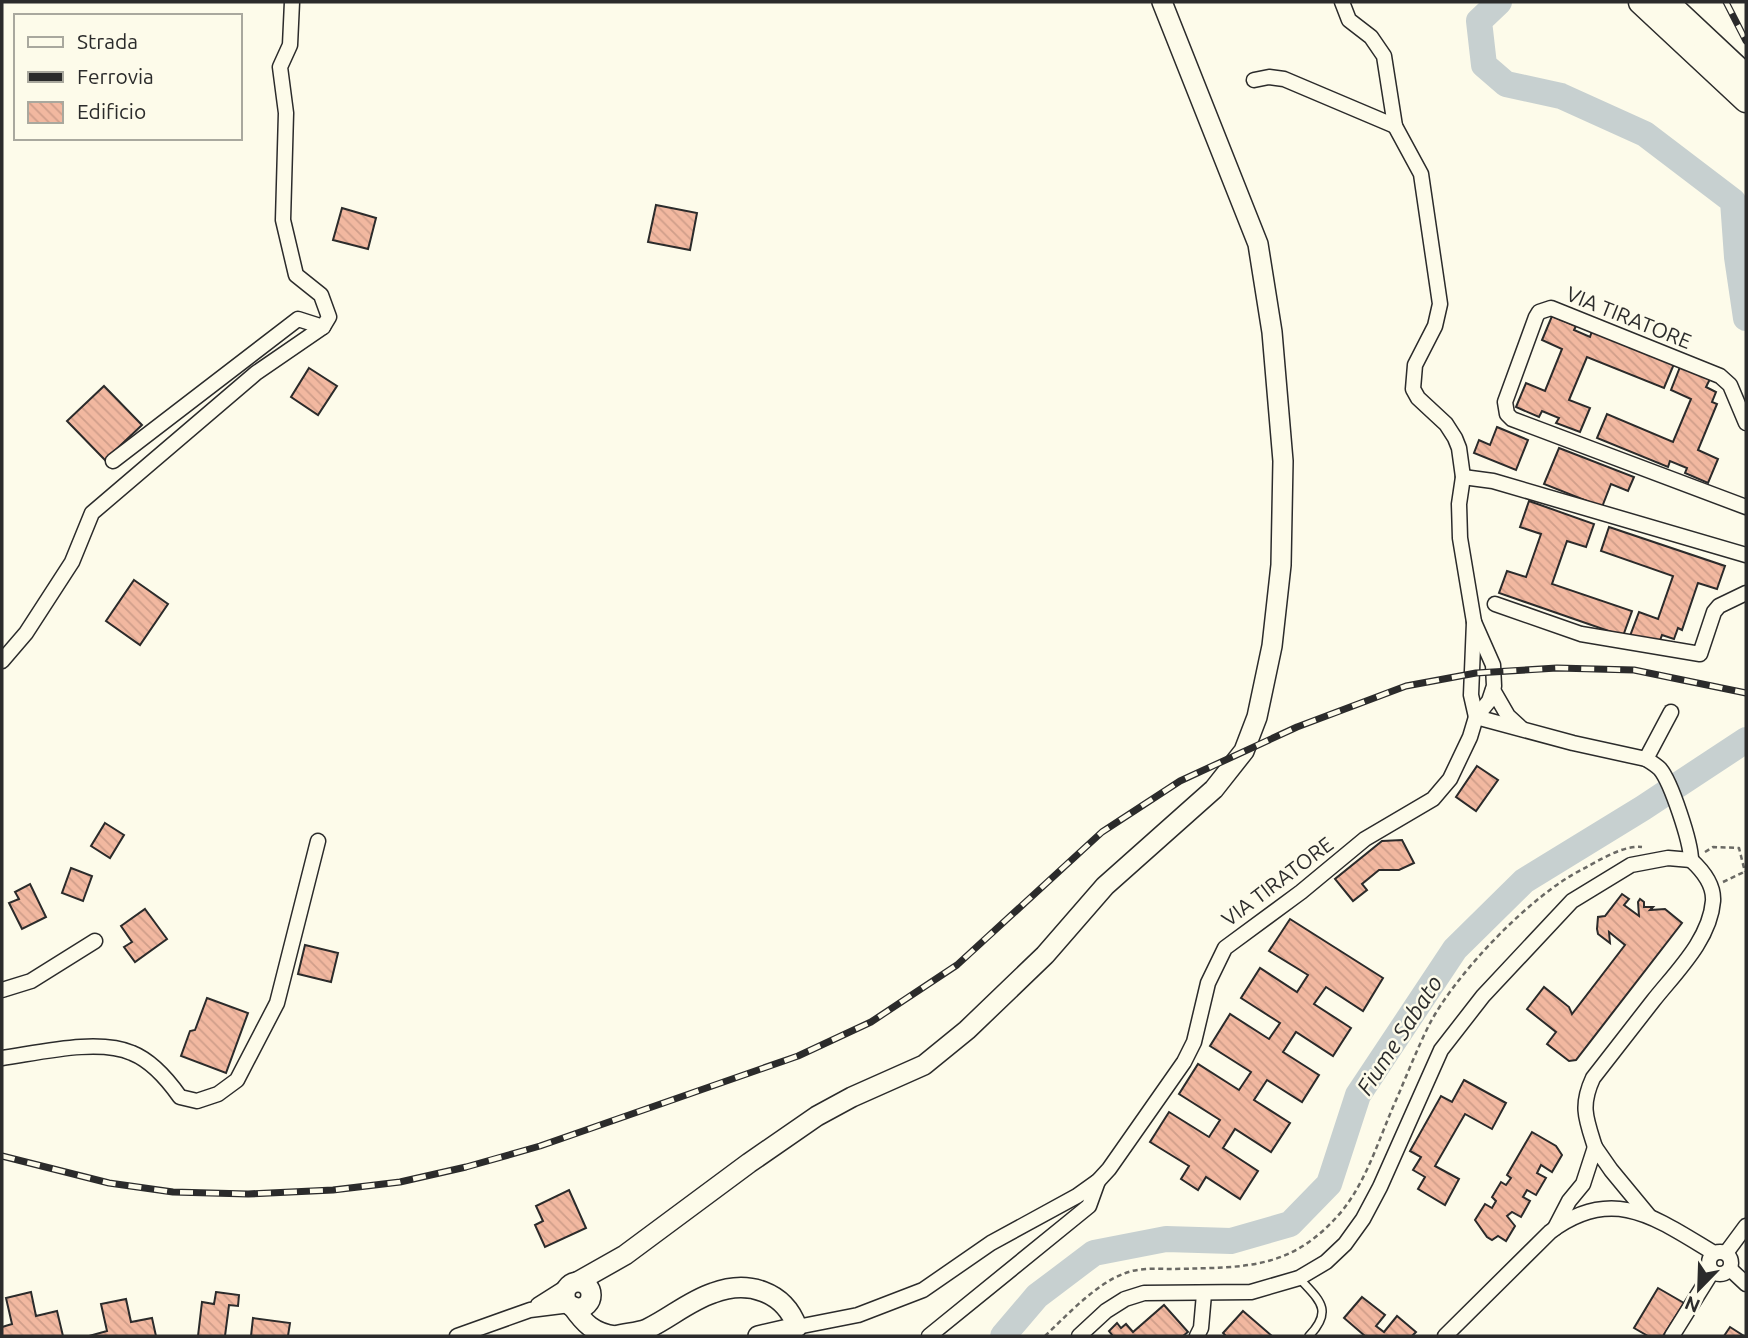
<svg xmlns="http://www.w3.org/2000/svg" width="1748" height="1338" font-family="Ubuntu,sans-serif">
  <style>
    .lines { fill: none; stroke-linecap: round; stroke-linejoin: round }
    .river { stroke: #c7d0d0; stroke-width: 26 }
    .building { fill: url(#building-back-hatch); stroke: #2b2b2b; stroke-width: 2 }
    .lane-casing { stroke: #2b2b2b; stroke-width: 10 }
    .street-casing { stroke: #2b2b2b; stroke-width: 17 }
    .secondary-casing { stroke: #2b2b2b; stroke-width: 22 }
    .highway-casing { stroke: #2b2b2b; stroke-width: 27 }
    .path { stroke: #6a6964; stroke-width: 2.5; stroke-dasharray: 5 3.5; stroke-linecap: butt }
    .lane { stroke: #fdfbea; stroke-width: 7 }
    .street { stroke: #fdfbea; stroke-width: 14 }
    .secondary { stroke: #fdfbea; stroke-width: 19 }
    .highway { stroke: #fdfbea; stroke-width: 24 }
    .rail-casing { stroke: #2b2b2b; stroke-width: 7 }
    .rail { stroke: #fdfbea; stroke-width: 4.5; stroke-dasharray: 13; stroke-linecap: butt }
    .labels { text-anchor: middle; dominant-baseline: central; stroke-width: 5; stroke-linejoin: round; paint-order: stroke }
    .street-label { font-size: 21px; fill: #2b2b2b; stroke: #fdfbea }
    .water-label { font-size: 23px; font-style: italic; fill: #2b2b2b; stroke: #fdfbea }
  </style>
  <defs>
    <pattern id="building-back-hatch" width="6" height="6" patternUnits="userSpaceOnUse" patternTransform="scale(1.75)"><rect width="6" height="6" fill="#f2b8a0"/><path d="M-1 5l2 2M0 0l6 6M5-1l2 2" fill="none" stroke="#d09e8a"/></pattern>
  </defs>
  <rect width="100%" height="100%" fill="#fdfbea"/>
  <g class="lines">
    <!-- river -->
    <g class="river">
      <polyline points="1499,2 1479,21 1484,65 1506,84 1561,96 1645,134 1733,201 1737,257 1746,318"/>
      <polyline points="1003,1336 1037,1296 1094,1253 1166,1239 1231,1241 1290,1224 1329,1184 1358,1095 1455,949 1524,881 1643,808 1746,740"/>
    </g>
  </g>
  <!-- building -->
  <g class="building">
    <polygon points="656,205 697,213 690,250 648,242"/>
    <polygon points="342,208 376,218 368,249 333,240"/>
    <polygon points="1552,316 1576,326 1574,330 1590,337 1592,331 1674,364 1664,388 1587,357 1569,400 1590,408 1580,432 1556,423 1559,418 1542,411 1539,417 1516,407 1526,383 1545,391 1562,349 1542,340"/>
    <polygon points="1680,367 1710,379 1706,387 1716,392 1712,402 1717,404 1698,450 1718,459 1708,483 1685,473 1687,468 1670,461 1668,467 1597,438 1607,414 1673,442 1691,399 1671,390"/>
    <polygon points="309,368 337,386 318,415 291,397"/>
    <polygon points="104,386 142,425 105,460 67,421"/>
    <polygon points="1497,427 1528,440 1516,470 1474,453 1479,440 1490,445"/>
    <polygon points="1559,448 1634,477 1628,491 1611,484 1602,507 1544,484"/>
    <polygon points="1529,501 1594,524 1586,547 1567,541 1552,584 1632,611 1623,636 1499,593 1507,571 1526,577 1541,534 1520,527"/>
    <polygon points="1609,527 1725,566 1717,589 1698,583 1682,630 1678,628 1674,639 1662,635 1658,646 1630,636 1639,612 1658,619 1673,576 1601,551"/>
    <polygon points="134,580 168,604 140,645 106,621"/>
    <polygon points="1477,766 1498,780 1476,811 1456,797"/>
    <polygon points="105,823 124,835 110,858 91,846"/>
    <polygon points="1402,840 1414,863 1399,870 1379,870 1362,884 1367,890 1353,901 1335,879 1382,841"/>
    <polygon points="71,868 92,876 83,901 62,893"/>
    <polygon points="30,884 46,917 22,929 9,903 19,899 15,892"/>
    <polygon points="1622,894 1629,899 1624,905 1639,916 1638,902 1640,899 1644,902 1644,907 1653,907 1650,910 1665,909 1682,923 1576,1060 1569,1061 1547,1044 1556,1032 1527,1009 1544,987 1569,1007 1572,1014 1625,945 1609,932 1610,943 1598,934 1597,929 1598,917 1605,916"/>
    <polygon points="145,909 167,939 135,962 124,947 132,942 121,926"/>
    <polygon points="1290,919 1383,978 1363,1011 1326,987 1314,1004 1351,1028 1333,1056 1296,1032 1283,1052 1319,1075 1302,1102 1267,1080 1254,1100 1290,1123 1271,1152 1235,1129 1223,1148 1258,1171 1240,1199 1206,1177 1198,1190 1181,1179 1189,1166 1150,1142 1169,1112 1209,1137 1220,1120 1179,1094 1198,1064 1239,1090 1251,1072 1210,1046 1230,1014 1269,1039 1280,1023 1241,998 1260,968 1297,992 1308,975 1269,951"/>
    <polygon points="305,945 338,953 331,982 298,974"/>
    <polygon points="207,998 248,1013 226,1073 181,1056 190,1031 195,1030"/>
    <polygon points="1464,1080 1506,1103 1492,1129 1465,1114 1435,1166 1459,1179 1445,1205 1418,1189 1425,1177 1413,1170 1421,1157 1410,1151 1441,1096 1452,1102"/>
    <polygon points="1532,1132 1556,1146 1562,1155 1552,1172 1541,1165 1537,1173 1546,1178 1536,1195 1527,1190 1523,1197 1530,1201 1521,1217 1512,1212 1507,1216 1515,1226 1506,1241 1498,1236 1492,1240 1487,1237 1475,1220 1485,1204 1492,1208 1496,1201 1492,1197 1501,1182 1506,1185 1511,1178 1507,1175"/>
    <polygon points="569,1190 586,1228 545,1247 535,1225 543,1221 536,1206"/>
    <polygon points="1658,1288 1684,1303 1663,1336 1648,1336 1634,1328"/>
    <polygon points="31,1292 36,1316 57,1311 63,1336 2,1336 2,1327 12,1324 6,1298"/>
    <polygon points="216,1292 239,1295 238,1306 229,1305 225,1336 198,1336 202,1302 214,1304"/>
    <polygon points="1362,1297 1385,1315 1376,1326 1384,1332 1397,1316 1416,1332 1412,1336 1365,1336 1344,1318"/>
    <polygon points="126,1299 131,1322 152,1318 156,1336 89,1336 107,1331 101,1304"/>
    <polygon points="1164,1305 1188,1332 1183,1336 1113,1336 1109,1331 1117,1323 1121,1328 1126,1324 1133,1332"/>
    <polygon points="1243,1311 1272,1336 1226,1336 1223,1333"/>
    <polygon points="253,1318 290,1323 288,1336 251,1336"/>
    <polygon points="1730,1327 1744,1336 1724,1336"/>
  </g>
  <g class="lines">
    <defs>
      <path id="lane" d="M 1299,1278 C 1319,1300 1334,1310 1309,1336"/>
      <g id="street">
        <polyline points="1342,2 1349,20 1371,37 1384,56 1395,126 1421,174 1440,304 1435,326 1415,365 1413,389 1418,398 1446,424 1455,438 1459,448 1463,477 1459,504 1460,538 1474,622 1471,695 1476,717"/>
        <polyline points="1254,80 1269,77 1284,79 1395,126"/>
        <polyline points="1746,423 1730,385 1720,376 1551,308 1539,312 1536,317 1505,402 1507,414 1512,419 1746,507"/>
        <polyline points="113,461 298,319 323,327"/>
        <polyline points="1463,477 1493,481 1746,555"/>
        <polyline points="1495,604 1581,634 1700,654 1714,612 1719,606 1746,593"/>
        <polyline points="2,661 26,633 72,562 92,513 256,373 323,327 329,317 321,295 296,275 283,220 286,113 280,67 290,45 292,2"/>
        <polyline points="1493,690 1508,716 1521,728"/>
        <path d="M 1476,717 L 1573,743 L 1646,759 C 1651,762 1656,765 1660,769 C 1671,782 1691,842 1691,860"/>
        <polyline points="1646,759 1671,712"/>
        <polyline points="2,990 31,981 95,941"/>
        <path d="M 2,1058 C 38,1053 98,1038 132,1053 C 152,1061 168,1080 180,1097 L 197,1101 L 218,1094 L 237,1080 L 277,1003 L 318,841"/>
        <path d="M 1595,1147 C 1586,1119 1580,1106 1593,1078 C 1613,1052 1633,1027 1653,1001 C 1675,973 1710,940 1713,901 C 1714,885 1702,870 1691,860"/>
        <polyline points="1555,1228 1569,1201 1583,1184 1595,1147 1611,1170 1649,1216"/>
        <circle cx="1720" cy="1263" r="11"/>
        <polyline points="1726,1253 1746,1226"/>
        <polyline points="1730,1269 1746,1284"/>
        <polyline points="538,1305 568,1286"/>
        <polyline points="797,1327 858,1315 923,1290 991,1243 1077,1196 1098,1181 1109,1169 1184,1062 1194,1042 1208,983 1225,948 1301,892 1365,839 1433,799 1450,779 1470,737 1476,717 1489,701 1494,686 1493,665 1474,622"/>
        <polyline points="457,1336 530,1310 570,1305"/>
        <polyline points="929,1336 1089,1206 1098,1181"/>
        <polyline points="1079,1336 1106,1311 1125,1299 1144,1293 1251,1292 1299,1278 1326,1262 1345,1244 1363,1219 1380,1187 1441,1050 1483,996 1572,901 1631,865 1668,858 1691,860"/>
        <polyline points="1197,1336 1201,1328 1204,1294"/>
        <path d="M 1445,1336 L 1550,1232 C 1613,1184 1657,1219 1714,1253"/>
        <polyline points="1672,1336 1712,1272"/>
      </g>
      <g id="secondary">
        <polyline points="579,1281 625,1255 749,1163 817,1116 852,1097 924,1065 967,1030 1045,955 1105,886 1214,789 1244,751 1257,717 1272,646 1281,565 1283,461 1272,332 1258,244 1162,2"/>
        <circle cx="578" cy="1295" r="13"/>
        <path d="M 572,1306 C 584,1323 593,1333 615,1336"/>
        <path d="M 616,1336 C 626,1333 637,1333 647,1329 C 670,1318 689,1301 713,1293 C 748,1280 784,1291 797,1327 L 758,1336"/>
      </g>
      <g id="highway">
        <polyline points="1641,2 1746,100"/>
        <polyline points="1666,2 1746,77"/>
      </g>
    </defs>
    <!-- lane casing -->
    <use href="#lane" class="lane-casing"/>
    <!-- street casing -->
    <use href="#street" class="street-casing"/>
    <!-- secondary casing -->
    <use href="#secondary" class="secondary-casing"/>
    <!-- highway casing -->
    <use href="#highway" class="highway-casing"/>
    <!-- path -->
    <g class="path">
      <polyline points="1705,852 1713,847 1739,848 1745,872"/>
      <polyline points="1723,882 1746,871"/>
      <path d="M 1045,1336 C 1066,1316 1096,1284 1123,1274 C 1139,1267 1158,1269 1175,1269 C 1247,1267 1292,1270 1342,1211 C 1366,1181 1378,1142 1393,1107 C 1405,1080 1416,1051 1429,1025 C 1456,973 1532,894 1583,869 C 1600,860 1623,845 1642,847"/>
    </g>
    <!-- lane -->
    <use href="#lane" class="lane"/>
    <!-- street -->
    <use href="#street" class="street"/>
    <!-- secondary -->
    <use href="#secondary" class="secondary"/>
    <!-- highway -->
    <use href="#highway" class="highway"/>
    <defs>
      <g id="rail">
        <polyline points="1726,2 1746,41"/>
        <polyline points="2,1156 109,1183 173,1192 248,1194 333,1190 400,1182 466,1167 540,1146 798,1056 871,1022 957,965 1102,832 1180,781 1297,727 1406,686 1476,673 1557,668 1634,670 1746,693"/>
      </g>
    </defs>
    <!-- rail casing -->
    <use href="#rail" class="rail-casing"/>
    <!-- rail -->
    <use href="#rail" class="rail"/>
  </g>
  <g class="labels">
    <!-- street labels -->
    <g class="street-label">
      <text transform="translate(1629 317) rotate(22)">VIA TIRATORE</text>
      <text transform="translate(1277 881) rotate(-37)">VIA TIRATORE</text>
    </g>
    <!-- water labels -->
    <g class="water-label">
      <text transform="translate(1399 1035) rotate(-57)">Fiume Sabato</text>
    </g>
  </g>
  <!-- border -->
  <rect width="1748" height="1338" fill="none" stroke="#2b2b2b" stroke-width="7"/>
  <!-- legend -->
  <rect x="14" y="14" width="228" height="126" fill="#fdfbea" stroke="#a9a89e" stroke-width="2"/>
  <rect x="28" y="37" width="35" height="10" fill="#fdfbea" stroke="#a9a89e" stroke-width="2"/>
  <text x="77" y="49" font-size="21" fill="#2b2b2b">Strada</text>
  <rect x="28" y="72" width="35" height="10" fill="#2b2b2b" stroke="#a9a89e" stroke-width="2"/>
  <text x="77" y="84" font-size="21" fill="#2b2b2b">Ferrovia</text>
  <rect x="28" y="102" width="35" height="21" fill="url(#building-back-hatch)" stroke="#a9a89e" stroke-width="2"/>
  <text x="77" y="119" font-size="21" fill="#2b2b2b">Edificio</text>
  <!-- north arrow -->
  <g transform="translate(1699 1289) rotate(203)" stroke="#fdfbea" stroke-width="5" paint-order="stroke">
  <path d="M0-5L12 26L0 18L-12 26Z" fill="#2b2b2b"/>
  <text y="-10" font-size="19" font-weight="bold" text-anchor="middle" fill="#2b2b2b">N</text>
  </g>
</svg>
